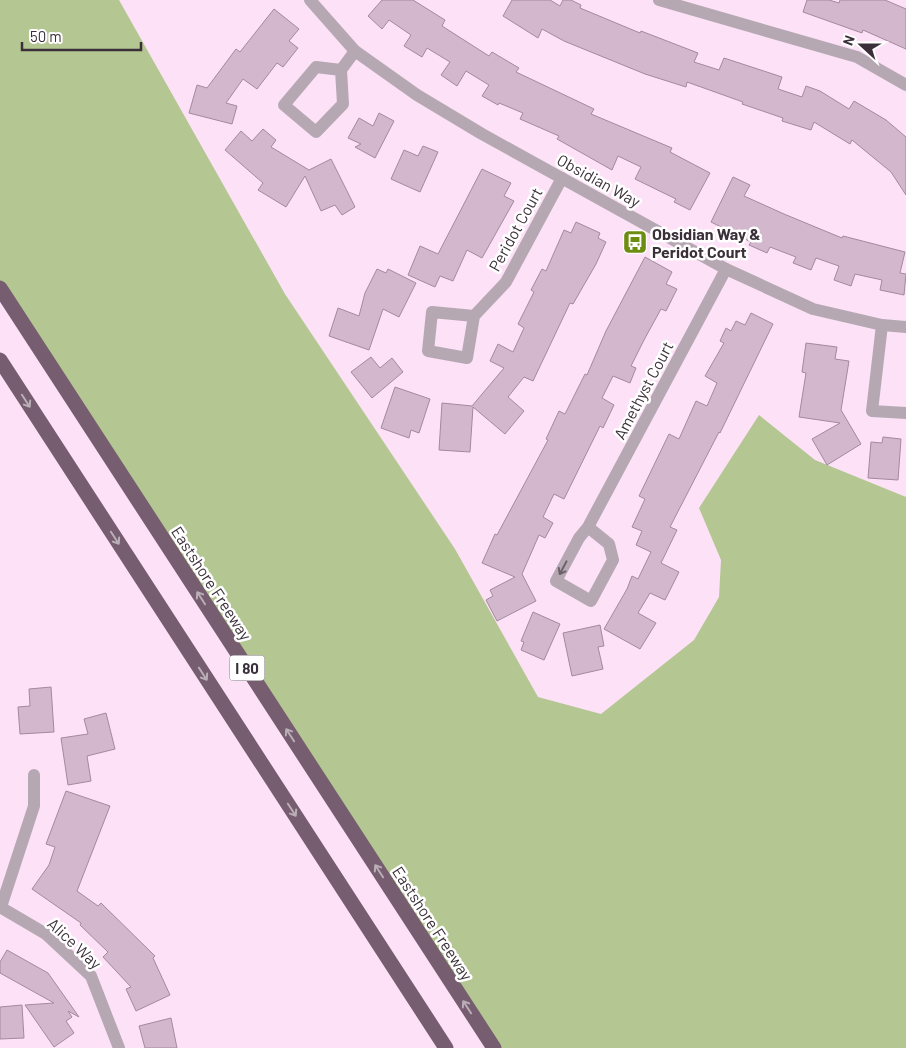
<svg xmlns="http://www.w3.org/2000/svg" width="906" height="1048" font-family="Barlow,sans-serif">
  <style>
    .green { fill: #b4c792 }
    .building { fill: #d3b7cc; stroke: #a48a9e }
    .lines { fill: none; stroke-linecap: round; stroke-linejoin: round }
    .street { stroke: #b5a8b2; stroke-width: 12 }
    .highway { stroke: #765d70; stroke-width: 15 }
    .oneway { stroke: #baaeb8 }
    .oneway2 { stroke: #6c6069 }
    .labels { text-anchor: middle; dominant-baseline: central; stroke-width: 5; stroke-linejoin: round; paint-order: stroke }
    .shield { fill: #fff; stroke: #766e74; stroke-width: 1 }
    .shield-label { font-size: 15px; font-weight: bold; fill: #3b3039 }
    .street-label { font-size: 16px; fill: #3b3039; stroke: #fff }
    .poi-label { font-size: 16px; font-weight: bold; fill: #3b3039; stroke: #fff; text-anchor: start }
  </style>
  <rect width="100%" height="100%" fill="#fde1f7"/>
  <!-- green -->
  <polygon class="green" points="0,0 119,0 285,294 455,549 538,697 601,714 694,640 719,597 721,560 699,508 759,415 815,460 906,497 906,1048 494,1048 0,288"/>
  <!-- building -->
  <g class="building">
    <polygon points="382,0 413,0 445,20 442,26 489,56 492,52 519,68 516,72 594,109 591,114 672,148 670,152 710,173 690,210 674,202 676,199 635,179 641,167 618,156 612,170 557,139 559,136 520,119 523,113 499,103 498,105 482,96 489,85 466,71 457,86 441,75 450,62 427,48 422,57 404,46 411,35 389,20 382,29 368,16"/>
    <polygon points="512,0 550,0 560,6 563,0 571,0 581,5 580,8 640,33 641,31 698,53 694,62 719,70 724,58 782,77 778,89 802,97 806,86 820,91 849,109 854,101 886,120 906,137 906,195 891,172 852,140 850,144 814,122 811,130 782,121 783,118 742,104 743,102 687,82 686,87 645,74 564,41 542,29 538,38 503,16"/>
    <polygon points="807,0 829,0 839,3 840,0 885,0 906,9 906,49 863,30 862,33 803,12"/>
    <polygon points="274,9 299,29 289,41 298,48 283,67 277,63 257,89 243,79 226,103 237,106 232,124 189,113 197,85 207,88 236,49 240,52"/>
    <polygon points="379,113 394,121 375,158 355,147 361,144 348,138 359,118 373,126"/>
    <polygon points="263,129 276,140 271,147 309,170 331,159 355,207 342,215 335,205 321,211 305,176 286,207 258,190 263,183 225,150 241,131 252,141"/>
    <polygon points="423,146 438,152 420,192 391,179 404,150 418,156"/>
    <polygon points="482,169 511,183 504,196 514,201 482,258 467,250 453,281 440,276 435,287 408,275 420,246 438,254"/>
    <polygon points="733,177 750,185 744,196 784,214 842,238 843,236 905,252 900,273 906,274 904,295 880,290 882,280 855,274 851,286 834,280 839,266 816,258 811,270 793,263 796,257 770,247 767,253 749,245 751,242 711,222"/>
    <polygon points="576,222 600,233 598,238 606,242 596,264 573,304 570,303 533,381 524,377 508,397 524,411 505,434 473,407 470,452 439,450 442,403 472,406 504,368 490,361 498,344 513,352 524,328 518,324 534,292 531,290 542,269 546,271 564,230 571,233"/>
    <polygon points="645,257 672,272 666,284 677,289 666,311 661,309 644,340 631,366 636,368 630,383 613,376 602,398 614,405 603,428 600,426 564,499 554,494 543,517 553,523 545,538 539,535 522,574 536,601 497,621 486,600 493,596 490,590 515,577 482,563 495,534 497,535 548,440 546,439 559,411 565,414 585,374 587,375 606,331"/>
    <polygon points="377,269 386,273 388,269 416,283 399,317 383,309 369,350 329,336 338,308 359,316 365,293"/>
    <polygon points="751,313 773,324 720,433 719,432 670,527 677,530 661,563 679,572 665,600 650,593 638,613 656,623 640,649 604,629 627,589 632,576 638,579 651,552 636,545 642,531 632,527 645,499 639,496 669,434 679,439 696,401 707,406 717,383 705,376 724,343 720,341 726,328 731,331 736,321 745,325"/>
    <polygon points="806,343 837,347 835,359 849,361 841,410 861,444 827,465 812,439 840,423 799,417 806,373 802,372"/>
    <polygon points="371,357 380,368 392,358 403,372 372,398 351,372"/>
    <polygon points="395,387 430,399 419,433 411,430 409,438 381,428"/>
    <polygon points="883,437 901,439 898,480 868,478 871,442 882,443"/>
    <polygon points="533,612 560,624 544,660 521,650 524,642 521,641"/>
    <polygon points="600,625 604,646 598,647 603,669 572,676 563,633"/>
    <polygon points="51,687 54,732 20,734 18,707 30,706 29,689"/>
    <polygon points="106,713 115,749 87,756 91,781 68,785 61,738 88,734 84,719"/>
    <polygon points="66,791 110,806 77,891 98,906 101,903 155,956 153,958 170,995 136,1011 126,989 131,987 103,957 108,952 80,925 81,923 32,889 49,865 55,847 46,844"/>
    <polygon points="7,950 48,973 79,1017 68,1011 72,1017 66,1021 74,1033 54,1047 25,1005 54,1003 0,973 0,962"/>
    <polygon points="22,1005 24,1038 0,1039 0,1007"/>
    <polygon points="171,1018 177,1048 145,1048 139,1026"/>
  </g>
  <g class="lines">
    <!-- street -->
    <g class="street">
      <polyline points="310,0 355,51 417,95 482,134 726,269 813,309 882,325 906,327"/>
      <polyline points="659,0 857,57 906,85"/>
      <polyline points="341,70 343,104 316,132 284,105 316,67 341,70 355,51"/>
      <polyline points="474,316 467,358 428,351 432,312 474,316 506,282 562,178"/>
      <polyline points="882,325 872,411 906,413"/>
      <polyline points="588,527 609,544 613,560 591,601 556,581 579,538 588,527 726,269"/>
      <polyline points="0,907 46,934 91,976 119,1048"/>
      <polyline points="1,907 34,806 34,775"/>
    </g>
    <!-- highway -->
    <g class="highway">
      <polyline points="0,288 494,1048"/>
      <polyline points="0,360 446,1048"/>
    </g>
  </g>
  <!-- one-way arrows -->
  <defs><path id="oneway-shaft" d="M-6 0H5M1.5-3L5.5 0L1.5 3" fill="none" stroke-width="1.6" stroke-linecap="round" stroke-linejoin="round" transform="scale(1.25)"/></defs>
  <g class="oneway">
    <use href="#oneway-shaft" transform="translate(26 401) rotate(57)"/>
    <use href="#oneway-shaft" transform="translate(115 538) rotate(57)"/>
    <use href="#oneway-shaft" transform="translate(201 598) rotate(-123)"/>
    <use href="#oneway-shaft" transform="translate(203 674) rotate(57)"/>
    <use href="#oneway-shaft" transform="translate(290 735) rotate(-123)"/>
    <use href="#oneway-shaft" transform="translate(292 810) rotate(57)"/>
    <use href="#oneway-shaft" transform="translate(379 871) rotate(-123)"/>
    <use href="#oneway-shaft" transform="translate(467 1007) rotate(-123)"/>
  </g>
  <use class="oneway2" href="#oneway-shaft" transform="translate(563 568) rotate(118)"/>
  <!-- icons -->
  <defs>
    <symbol id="bus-square" viewBox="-11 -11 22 22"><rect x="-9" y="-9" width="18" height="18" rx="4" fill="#6d8d10" stroke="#fff"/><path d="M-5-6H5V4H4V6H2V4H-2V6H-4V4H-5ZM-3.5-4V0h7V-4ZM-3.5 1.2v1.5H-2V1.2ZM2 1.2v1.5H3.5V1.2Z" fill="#fff"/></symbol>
  </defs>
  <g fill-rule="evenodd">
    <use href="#bus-square" x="621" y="228" width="28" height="28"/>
  </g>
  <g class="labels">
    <!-- shield labels -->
    <rect class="shield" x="229.5" y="655.5" width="35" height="25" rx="4"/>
    <g class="shield-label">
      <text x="247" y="668">I 80</text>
    </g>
    <!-- street labels -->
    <g class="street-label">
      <text transform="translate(599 180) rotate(29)">Obsidian Way</text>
      <text transform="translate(515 229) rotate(-61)">Peridot Court</text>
      <text transform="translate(643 390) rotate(-62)">Amethyst Court</text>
      <text transform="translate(212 583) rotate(57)">Eastshore Freeway</text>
      <text transform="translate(433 923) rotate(57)">Eastshore Freeway</text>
      <text transform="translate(75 943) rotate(43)">Alice Way</text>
    </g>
    <!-- poi labels -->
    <g class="poi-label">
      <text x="652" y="233">Obsidian Way &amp;<tspan x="652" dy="18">Peridot Court</tspan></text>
    </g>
  </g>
  <!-- north arrow -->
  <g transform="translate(861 45) rotate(291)" stroke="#ffffff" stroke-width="4" paint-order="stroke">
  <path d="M0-4L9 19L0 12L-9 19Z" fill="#3b3039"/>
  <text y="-8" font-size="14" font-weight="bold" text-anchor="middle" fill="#3b3039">N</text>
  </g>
  <!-- scale -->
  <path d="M22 42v8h119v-8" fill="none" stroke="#3b3039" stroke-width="2.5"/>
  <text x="30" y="42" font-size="15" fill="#3b3039" stroke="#ffffff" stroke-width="4" paint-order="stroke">50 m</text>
</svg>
